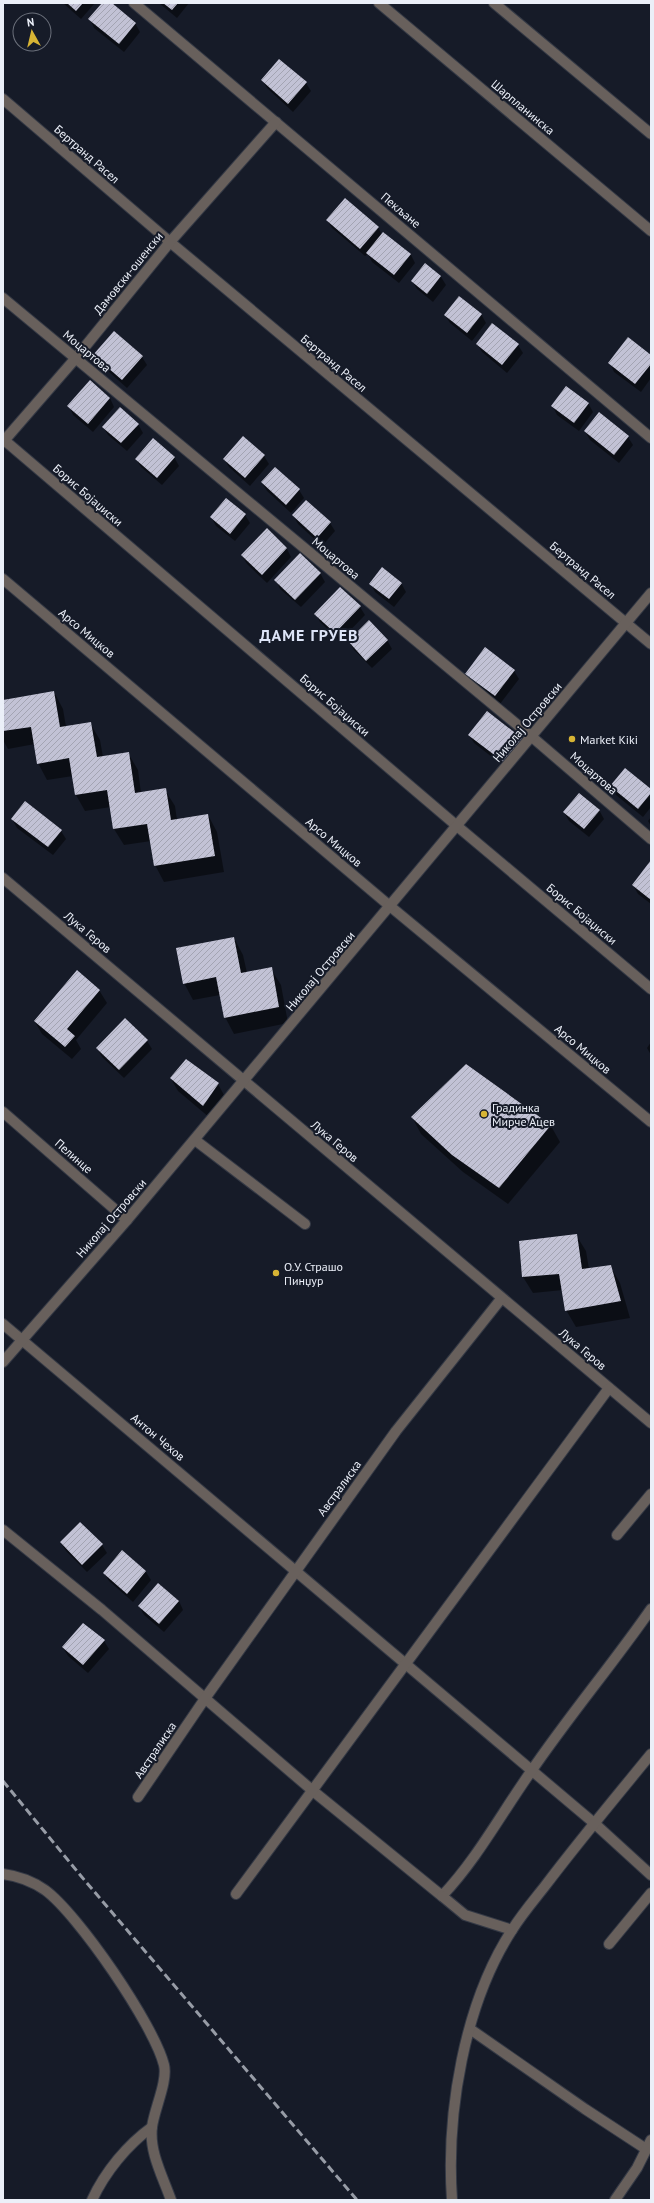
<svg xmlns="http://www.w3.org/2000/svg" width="654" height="2203" font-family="'PT Sans',sans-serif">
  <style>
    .shadow { fill: #0007 }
    .building { fill: url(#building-hatch) }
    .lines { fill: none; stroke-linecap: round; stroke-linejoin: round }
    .minor-casing { stroke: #343945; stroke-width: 12 }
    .minor { stroke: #68605c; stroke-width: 10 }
    .rail { stroke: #979ca6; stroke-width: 3; stroke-dasharray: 8 4; stroke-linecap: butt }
    .poi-dot { fill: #d7b434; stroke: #161b28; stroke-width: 1.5 }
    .labels { text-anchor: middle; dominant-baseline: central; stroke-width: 4; stroke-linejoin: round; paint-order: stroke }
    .street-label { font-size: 12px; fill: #ebeff8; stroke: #161b28 }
    .poi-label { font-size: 12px; fill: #ebeff8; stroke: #161b28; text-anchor: start }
    .district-label { font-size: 16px; font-weight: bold; letter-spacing: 1px; fill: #dde4f7; stroke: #161b28 }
  </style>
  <defs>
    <pattern id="building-hatch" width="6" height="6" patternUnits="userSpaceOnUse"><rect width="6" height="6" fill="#c2c2d5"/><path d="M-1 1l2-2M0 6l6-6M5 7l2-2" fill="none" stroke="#a3a4b2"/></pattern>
  </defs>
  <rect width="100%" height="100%" fill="#161b28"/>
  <!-- shadow -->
  <g class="shadow">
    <polygon points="63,3 95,3 81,19"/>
    <polygon points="103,3 110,3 135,23 140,32 124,52 94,28 90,19"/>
    <polygon points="159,3 189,3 177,18"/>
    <polygon points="262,80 306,83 311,91 293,112 267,88"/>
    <polygon points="327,220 378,227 382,235 384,233 411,255 415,263 399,283 372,262 368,254 365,256 332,228"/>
    <polygon points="425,265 441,277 446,285 433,302 417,289 412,281"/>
    <polygon points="481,314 486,323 472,341 450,323 445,315"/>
    <polygon points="114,332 142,357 147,365 127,388 99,363 94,355"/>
    <polygon points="477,344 518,345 523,353 507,373 482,352"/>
    <polygon points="651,356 651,378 641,392 614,372 610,363"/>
    <polygon points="110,398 114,407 93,432 73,415 69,406"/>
    <polygon points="588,403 593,412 579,431 557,415 553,407"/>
    <polygon points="138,424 143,433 127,451 108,435 103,427"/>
    <polygon points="585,431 628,437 633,445 619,463 590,440"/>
    <polygon points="264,456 269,464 250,486 229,467 224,459"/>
    <polygon points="174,457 179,466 162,485 141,467 136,459"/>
    <polygon points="275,468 299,490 304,498 291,513 267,491 262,483"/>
    <polygon points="226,499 245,515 250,523 235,541 216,526 211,517"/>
    <polygon points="306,501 330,523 335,531 322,546 298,524 293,515"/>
    <polygon points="267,530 287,549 291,557 267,583 247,564 242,556"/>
    <polygon points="320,573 325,582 301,607 280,589 276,580"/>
    <polygon points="401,583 406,592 394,607 375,592 371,584"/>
    <polygon points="360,607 365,615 340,641 320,622 316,614"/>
    <polygon points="387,640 392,649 372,668 354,650 349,641"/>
    <polygon points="514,671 519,679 500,704 471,682 467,674"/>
    <polygon points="54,692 63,709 66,727 90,723 100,740 103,757 128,753 138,770 141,793 165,790 175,806 177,820 208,815 217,832 224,872 164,882 155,865 151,841 124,845 114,829 111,807 85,811 76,795 73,776 47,780 38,763 35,744 8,749 3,740 3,701"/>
    <polygon points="469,735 528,748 510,771 474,743"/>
    <polygon points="611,787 651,790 651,807 643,817 616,795"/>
    <polygon points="599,810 604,819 589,837 569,821 564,812"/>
    <polygon points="651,817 651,826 648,821"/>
    <polygon points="12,819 61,831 66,839 53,855 17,828"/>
    <polygon points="651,862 651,904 638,894 633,885"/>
    <polygon points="234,938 243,955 247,973 271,969 281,985 288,1023 234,1034 225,1017 220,995 193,1000 184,983"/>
    <polygon points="99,990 107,1003 76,1040 81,1049 72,1059 42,1034 35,1022"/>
    <polygon points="125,1020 147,1041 152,1049 124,1078 102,1057 97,1048"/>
    <polygon points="651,1042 651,1055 647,1048"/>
    <polygon points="466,1065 551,1126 560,1142 508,1204 463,1172 421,1134 412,1117"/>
    <polygon points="171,1079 218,1084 225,1097 210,1118 178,1091"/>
    <polygon points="576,1235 586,1251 589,1269 610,1266 620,1283 630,1318 576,1327 566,1310 563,1290 533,1293 523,1277"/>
    <polygon points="61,1543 102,1545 107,1553 87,1572 66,1551"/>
    <polygon points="122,1552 146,1572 151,1580 133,1602 109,1581 104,1573"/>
    <polygon points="179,1601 183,1610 164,1632 144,1615 139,1606"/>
    <polygon points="104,1641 109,1649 88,1673 68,1656 63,1648"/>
  </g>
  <!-- building -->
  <g class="building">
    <polygon points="67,3 83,3 76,11"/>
    <polygon points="102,3 112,3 136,23 119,44 88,19"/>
    <polygon points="163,3 178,3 172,10"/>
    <polygon points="279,59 307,82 288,104 261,80"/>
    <polygon points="345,198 379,227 360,249 326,220"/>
    <polygon points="383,232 411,254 394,275 366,253"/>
    <polygon points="425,263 441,276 427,294 411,281"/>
    <polygon points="459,296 482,314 467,333 444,315"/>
    <polygon points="492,323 519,344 502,365 476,344"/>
    <polygon points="114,331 143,356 122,380 93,355"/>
    <polygon points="628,337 651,355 651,364 635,384 608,363"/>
    <polygon points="90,380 110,398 88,424 67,406"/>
    <polygon points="566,386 589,403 574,423 551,406"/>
    <polygon points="120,407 139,424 121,443 102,427"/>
    <polygon points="599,412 629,436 614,455 584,431"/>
    <polygon points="243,436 265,455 245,478 223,459"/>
    <polygon points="153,438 175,457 157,478 135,459"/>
    <polygon points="275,467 300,489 286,505 261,482"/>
    <polygon points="226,498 246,514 230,534 210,517"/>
    <polygon points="306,500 331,522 317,538 292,515"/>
    <polygon points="267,528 287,548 262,575 241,555"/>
    <polygon points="300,553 321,573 295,600 274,580"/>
    <polygon points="382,567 402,583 389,599 369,584"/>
    <polygon points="340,587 361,606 335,633 314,614"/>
    <polygon points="369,620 388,640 366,661 348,641"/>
    <polygon points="485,647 515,670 495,696 465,674"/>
    <polygon points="54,691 60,727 91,722 97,757 129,752 135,793 166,788 171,820 208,814 215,856 154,866 147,824 113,829 107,790 75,795 69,758 37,764 31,727 3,731 3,700"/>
    <polygon points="487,711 523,739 505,763 468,735"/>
    <polygon points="625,768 651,789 651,793 638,809 610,786"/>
    <polygon points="579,793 600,810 584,829 563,812"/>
    <polygon points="25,801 62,830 48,847 11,819"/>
    <polygon points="651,860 651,900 632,885"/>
    <polygon points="234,937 241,973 272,967 279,1007 224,1018 216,977 183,984 176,948"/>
    <polygon points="77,970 100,990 67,1029 75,1036 65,1047 34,1021"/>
    <polygon points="125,1018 148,1040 119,1070 96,1048"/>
    <polygon points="186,1059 219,1083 203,1106 170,1078"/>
    <polygon points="466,1064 551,1125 499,1188 452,1155 411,1117"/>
    <polygon points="577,1234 582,1269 611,1265 621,1301 565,1311 559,1274 522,1277 519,1241"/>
    <polygon points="80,1522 103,1544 82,1565 60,1542"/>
    <polygon points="122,1550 146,1571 127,1594 103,1573"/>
    <polygon points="158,1583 179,1601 159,1624 138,1606"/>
    <polygon points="83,1623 105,1640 83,1665 62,1647"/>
  </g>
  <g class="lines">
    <defs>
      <g id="minor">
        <polyline points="134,3 651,438"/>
        <polyline points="379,3 651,231"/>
        <polyline points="494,3 651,134"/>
        <polyline points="3,99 170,242 651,644"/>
        <polyline points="3,298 532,737 651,839"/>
        <polyline points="3,439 457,826 651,989"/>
        <polyline points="3,442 75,359 170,242 276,122"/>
        <polyline points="3,579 391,907 651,1122"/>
        <polyline points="3,878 651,1423"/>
        <polyline points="3,1112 127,1220"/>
        <polyline points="195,1140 305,1224"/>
        <polyline points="3,1324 594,1823 651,1875"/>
        <polyline points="3,1362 127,1220 651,593"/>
        <path d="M 3,1530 L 102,1610 L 313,1791 L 442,1896 C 477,1859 501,1814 530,1773 C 568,1717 612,1665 651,1609"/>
        <polyline points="617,1535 651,1494"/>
        <polyline points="138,1797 206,1697 396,1431 501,1299"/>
        <path d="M 3,1874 C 18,1876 32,1881 45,1890 C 78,1914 154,2025 164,2065 C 168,2081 154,2110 152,2127 C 149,2152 163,2177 171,2200"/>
        <polyline points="236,1894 609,1388"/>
        <polyline points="442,1896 465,1915 512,1930"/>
        <polyline points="609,1944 651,1893"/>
        <polyline points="470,2029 585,2109 646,2149"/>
        <path d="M 92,2200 C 105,2172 127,2145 152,2127"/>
        <path d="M 452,2200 C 446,2113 464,2004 512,1930 C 522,1914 534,1900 545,1886 C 579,1841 615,1798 651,1754"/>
        <polyline points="615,2200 637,2168 651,2140"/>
      </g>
    </defs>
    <!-- minor casing -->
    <use href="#minor" class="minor-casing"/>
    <!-- minor -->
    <use href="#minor" class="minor"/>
    <!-- rail -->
    <polyline class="rail" points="3,1781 81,1876 357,2200"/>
  </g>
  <!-- markers -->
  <g class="poi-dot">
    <circle cx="572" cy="739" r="4"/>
    <circle cx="484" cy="1114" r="4"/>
    <circle cx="276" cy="1273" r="4"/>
  </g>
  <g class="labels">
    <!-- street labels -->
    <g class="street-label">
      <text transform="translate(523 107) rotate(40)">Шарпланинска</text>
      <text transform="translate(87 154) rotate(41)">Бертранд Расел</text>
      <text transform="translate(401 210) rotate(40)">Пекљане</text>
      <text transform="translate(128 273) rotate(-51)">Дамовски-ошенски</text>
      <text transform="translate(87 351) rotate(40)">Моцартова</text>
      <text transform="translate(334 363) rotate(40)">Бертранд Расел</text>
      <text transform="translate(88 495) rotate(41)">Борис Бојаџиски</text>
      <text transform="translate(336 558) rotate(40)">Моцартова</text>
      <text transform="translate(583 570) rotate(40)">Бертранд Расел</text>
      <text transform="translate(87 633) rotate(40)">Арсо Мицков</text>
      <text transform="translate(335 705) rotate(41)">Борис Бојаџиски</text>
      <text transform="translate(527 722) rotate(-50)">Николај Островски</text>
      <text transform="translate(594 773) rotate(41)">Моцартова</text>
      <text transform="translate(334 842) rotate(40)">Арсо Мицков</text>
      <text transform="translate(582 914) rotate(40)">Борис Бојаџиски</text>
      <text transform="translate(88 932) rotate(40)">Лука Геров</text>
      <text transform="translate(320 971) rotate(-50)">Николај Островски</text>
      <text transform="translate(583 1049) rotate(40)">Арсо Мицков</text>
      <text transform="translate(335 1141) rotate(40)">Лука Геров</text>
      <text transform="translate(74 1156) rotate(41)">Пелинце</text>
      <text transform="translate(111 1218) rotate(-49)">Николај Островски</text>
      <text transform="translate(583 1349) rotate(40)">Лука Геров</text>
      <text transform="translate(158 1437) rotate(40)">Антон Чехов</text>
      <text transform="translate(339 1488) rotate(-54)">Австралиска</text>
      <text transform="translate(155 1750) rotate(-56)">Австралиска</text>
    </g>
    <!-- poi labels -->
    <g class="poi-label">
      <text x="580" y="739">Market Kiki</text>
      <text x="492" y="1107">Градинка<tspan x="492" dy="14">Мирче Ацев</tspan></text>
      <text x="284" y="1266">О.У. Страшо<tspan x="284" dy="14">Пинџур</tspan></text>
    </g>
    <!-- district labels -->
    <g class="district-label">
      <text x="309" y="635">ДАМЕ ГРУЕВ</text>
    </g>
  </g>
  <!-- border -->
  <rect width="654" height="2203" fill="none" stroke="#ebeff8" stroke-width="8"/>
  <!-- north arrow -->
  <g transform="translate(32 32) rotate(352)"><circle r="19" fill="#161b28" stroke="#6b707b"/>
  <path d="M0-3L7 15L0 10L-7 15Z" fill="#d7b434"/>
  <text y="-6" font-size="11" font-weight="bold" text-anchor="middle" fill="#ebeff8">N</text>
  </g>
</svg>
